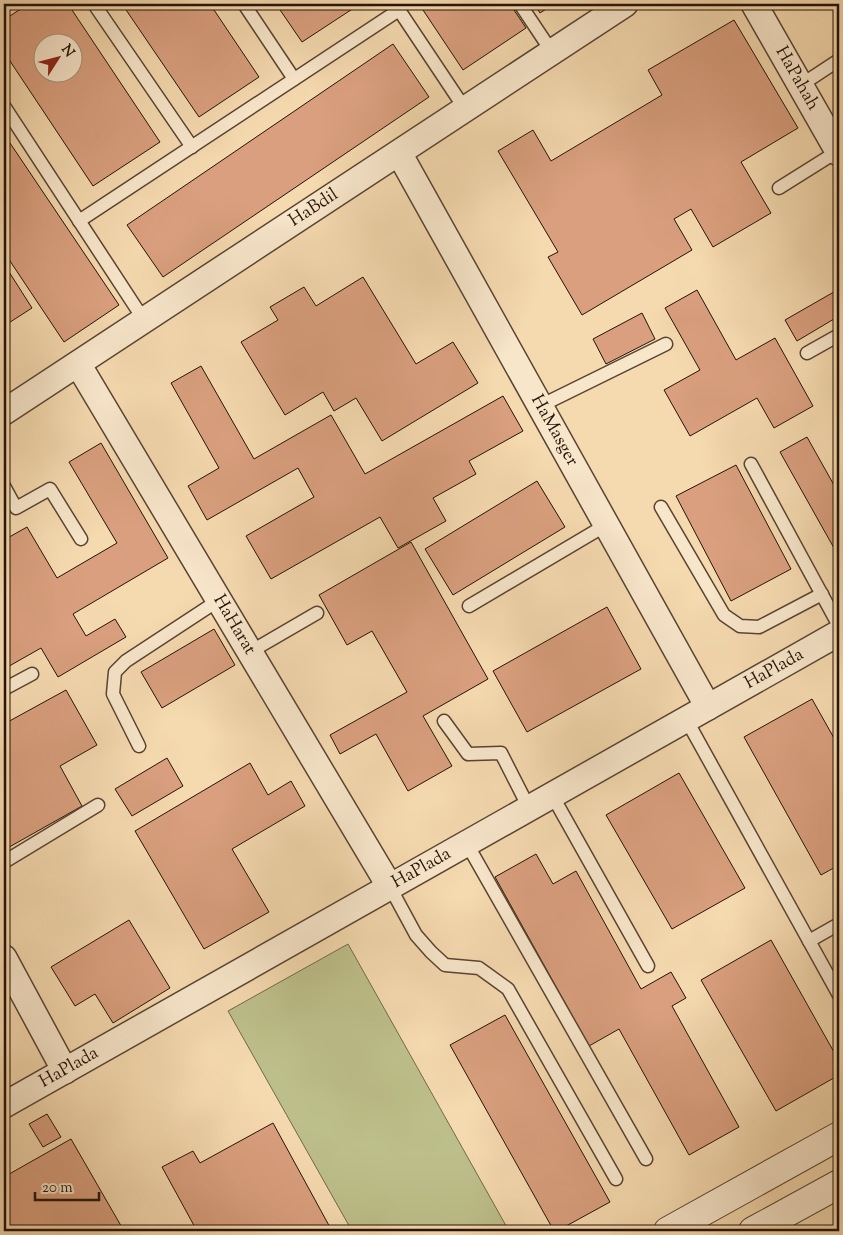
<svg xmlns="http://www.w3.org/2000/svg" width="843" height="1235" font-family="'Sorts Mill Goudy',serif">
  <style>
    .green { fill: #bdbf8a; stroke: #716948 }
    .building { fill: #d99f7e; stroke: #251307; fill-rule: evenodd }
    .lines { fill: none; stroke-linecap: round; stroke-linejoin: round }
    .service-casing { stroke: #594431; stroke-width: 15 }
    .minor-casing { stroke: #594431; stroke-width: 28 }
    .tertiary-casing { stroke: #594431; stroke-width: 30 }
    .service { stroke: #f8e6cb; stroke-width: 12 }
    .minor { stroke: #f8e6cb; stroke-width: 25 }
    .tertiary { stroke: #f8e6cb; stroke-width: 28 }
    .labels { text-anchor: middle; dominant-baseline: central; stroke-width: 4.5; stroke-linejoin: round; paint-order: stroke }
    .street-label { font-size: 18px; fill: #251307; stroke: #f8e6cb }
  </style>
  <rect width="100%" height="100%" fill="#f5d9af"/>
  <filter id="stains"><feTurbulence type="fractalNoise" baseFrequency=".004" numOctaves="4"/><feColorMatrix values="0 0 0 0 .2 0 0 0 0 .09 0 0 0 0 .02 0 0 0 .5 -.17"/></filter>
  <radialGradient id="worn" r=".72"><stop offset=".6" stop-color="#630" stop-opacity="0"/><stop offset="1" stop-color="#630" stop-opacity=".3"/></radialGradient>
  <!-- green -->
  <polygon class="green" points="348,944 509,1231 352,1231 228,1011"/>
  <!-- building -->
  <g class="building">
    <path d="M 28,4 L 68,4 L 160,142 L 93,186 L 4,52 L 4,20 ZM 42,42 L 72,42 L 72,72 L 42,72 Z"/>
    <polygon points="122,4 210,4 259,77 199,117"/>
    <polygon points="276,4 360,4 302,42"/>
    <polygon points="419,4 510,4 526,28 463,70"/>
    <polygon points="534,4 554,4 540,13"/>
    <polygon points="734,20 798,128 741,162 771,213 713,247 691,209 674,219 692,250 582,315 548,257 558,252 498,151 533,130 551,161 662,95 648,70"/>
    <polygon points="393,44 429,97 163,277 127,225"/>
    <polygon points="10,143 119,305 64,342 4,252 4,147"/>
    <polygon points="4,264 32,308 4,326"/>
    <polygon points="363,277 416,364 453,342 478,383 382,441 356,398 334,411 323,392 285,415 241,342 278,320 270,307 304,287 316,306"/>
    <polygon points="839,289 839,316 797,341 785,320"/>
    <polygon points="697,290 736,360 775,338 813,406 774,428 757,398 690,436 664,390 700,370 665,308"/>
    <polygon points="642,313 655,339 606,364 593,339"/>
    <polygon points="201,366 254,459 331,415 365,474 503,396 523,431 469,461 476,474 433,498 446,521 398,548 380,517 271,579 246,536 314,497 298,468 207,520 188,486 219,468 171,383"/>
    <polygon points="807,437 839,494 839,557 780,452"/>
    <polygon points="101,443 168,558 73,614 86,636 115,619 126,637 58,677 41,648 4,669 4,540 27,527 57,578 117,543 69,462"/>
    <polygon points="736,465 791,569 731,601 676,496"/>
    <polygon points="537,481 565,527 453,595 425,549"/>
    <polygon points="411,542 488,679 423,716 452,766 408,791 376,734 340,754 330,735 407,692 372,631 347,645 319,595"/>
    <polygon points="607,607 641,669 527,732 493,671"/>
    <polygon points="214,629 235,665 162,708 141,672"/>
    <polygon points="66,690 97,745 60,766 82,806 4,850 4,724"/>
    <polygon points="812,699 839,747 839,865 821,875 744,737"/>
    <polygon points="167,758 183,786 132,816 115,789"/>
    <polygon points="250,763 268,795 291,781 305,806 232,849 269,912 204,949 135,831"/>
    <polygon points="679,773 745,888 672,929 606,815"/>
    <polygon points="536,854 553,884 576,871 641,989 671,972 686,998 672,1006 739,1127 689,1155 619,1029 589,1046 495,877"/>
    <polygon points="129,920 170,988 113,1023 95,994 75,1006 51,967"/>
    <polygon points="771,940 839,1061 839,1075 776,1111 701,980"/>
    <polygon points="505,1015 610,1202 557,1231 554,1231 450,1045"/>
    <polygon points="47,1114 61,1137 43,1147 29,1124"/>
    <polygon points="273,1123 332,1231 197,1231 162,1167 193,1151 200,1163"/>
    <polygon points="71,1139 124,1231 4,1231 4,1177"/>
  </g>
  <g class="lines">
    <defs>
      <g id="service">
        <polyline points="94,4 192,147"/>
        <polyline points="244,4 294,79"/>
        <polyline points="395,4 465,109"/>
        <polyline points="520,4 552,52"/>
        <polyline points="801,85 839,60"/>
        <polyline points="4,106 144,320"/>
        <polyline points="779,188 838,151"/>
        <polyline points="79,221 399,10"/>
        <polyline points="807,353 839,335"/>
        <polyline points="540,406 666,344"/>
        <polyline points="751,464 839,626"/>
        <polyline points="4,486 16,508 50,489 81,539"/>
        <polyline points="661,507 724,615 740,626 759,627 822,594"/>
        <polyline points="469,606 606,525"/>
        <polyline points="250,652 317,613"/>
        <polyline points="4,689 32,674"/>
        <polyline points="686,719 839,995"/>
        <polyline points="444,721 468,754 501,753 529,808"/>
        <polyline points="139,746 113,694 115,672 126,661 219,600"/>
        <polyline points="552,795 648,966"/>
        <polyline points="467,844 646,1159"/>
        <polyline points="4,862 98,805"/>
        <polyline points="390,887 416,935 431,952 445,965 479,968 508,989 616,1179"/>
        <polyline points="809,941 839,924"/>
      </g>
      <g id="minor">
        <path id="s1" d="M 754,4 L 839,153"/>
        <path id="s2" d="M 399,153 L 708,707"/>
        <path id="s3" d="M 78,364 L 390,887"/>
        <path id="s4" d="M 4,412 L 625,4"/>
        <polyline points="4,958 65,1071"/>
        <path id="s5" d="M 4,1105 L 839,633"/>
      </g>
      <g id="tertiary">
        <polyline points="668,1231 839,1136"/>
        <polyline points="753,1231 839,1184"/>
      </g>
    </defs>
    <!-- service casing -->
    <use href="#service" class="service-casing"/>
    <!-- minor casing -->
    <use href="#minor" class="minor-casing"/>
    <!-- tertiary casing -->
    <use href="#tertiary" class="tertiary-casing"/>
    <!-- service -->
    <use href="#service" class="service"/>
    <!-- minor -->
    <use href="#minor" class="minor"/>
    <!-- tertiary -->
    <use href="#tertiary" class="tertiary"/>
  </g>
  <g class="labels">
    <!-- street labels -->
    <g class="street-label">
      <text stroke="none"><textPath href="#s1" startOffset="86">HaPahah</textPath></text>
      <text stroke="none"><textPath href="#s4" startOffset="371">HaBdil</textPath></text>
      <text stroke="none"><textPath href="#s2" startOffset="318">HaMasger</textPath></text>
      <text stroke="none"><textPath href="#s3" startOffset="304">HaHarat</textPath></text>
      <text stroke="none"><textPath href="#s5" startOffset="885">HaPlada</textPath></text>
      <text stroke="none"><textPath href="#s5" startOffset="480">HaPlada</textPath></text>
      <text stroke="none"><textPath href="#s5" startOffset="75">HaPlada</textPath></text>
    </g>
  </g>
  <!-- margin -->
  <rect width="843" height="1235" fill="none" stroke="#f5d9af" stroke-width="20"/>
  <rect x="5" y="5" width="833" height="1225" fill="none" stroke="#251307" stroke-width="2.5"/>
  <rect x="10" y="10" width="823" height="1215" fill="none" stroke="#251307"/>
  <!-- north arrow -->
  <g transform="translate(58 58) rotate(54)"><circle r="24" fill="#f8e6cb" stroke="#a4927d"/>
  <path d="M0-4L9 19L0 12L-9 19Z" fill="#8f2418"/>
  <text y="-8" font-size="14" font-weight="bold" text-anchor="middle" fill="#251307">N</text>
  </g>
  <!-- scale -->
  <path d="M35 1192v8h64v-8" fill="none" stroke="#251307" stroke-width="2.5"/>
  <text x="42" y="1192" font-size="15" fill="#251307" stroke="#f8e6cb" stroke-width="4" paint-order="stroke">20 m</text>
  <rect width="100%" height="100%" filter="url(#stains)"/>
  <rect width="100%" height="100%" fill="url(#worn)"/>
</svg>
